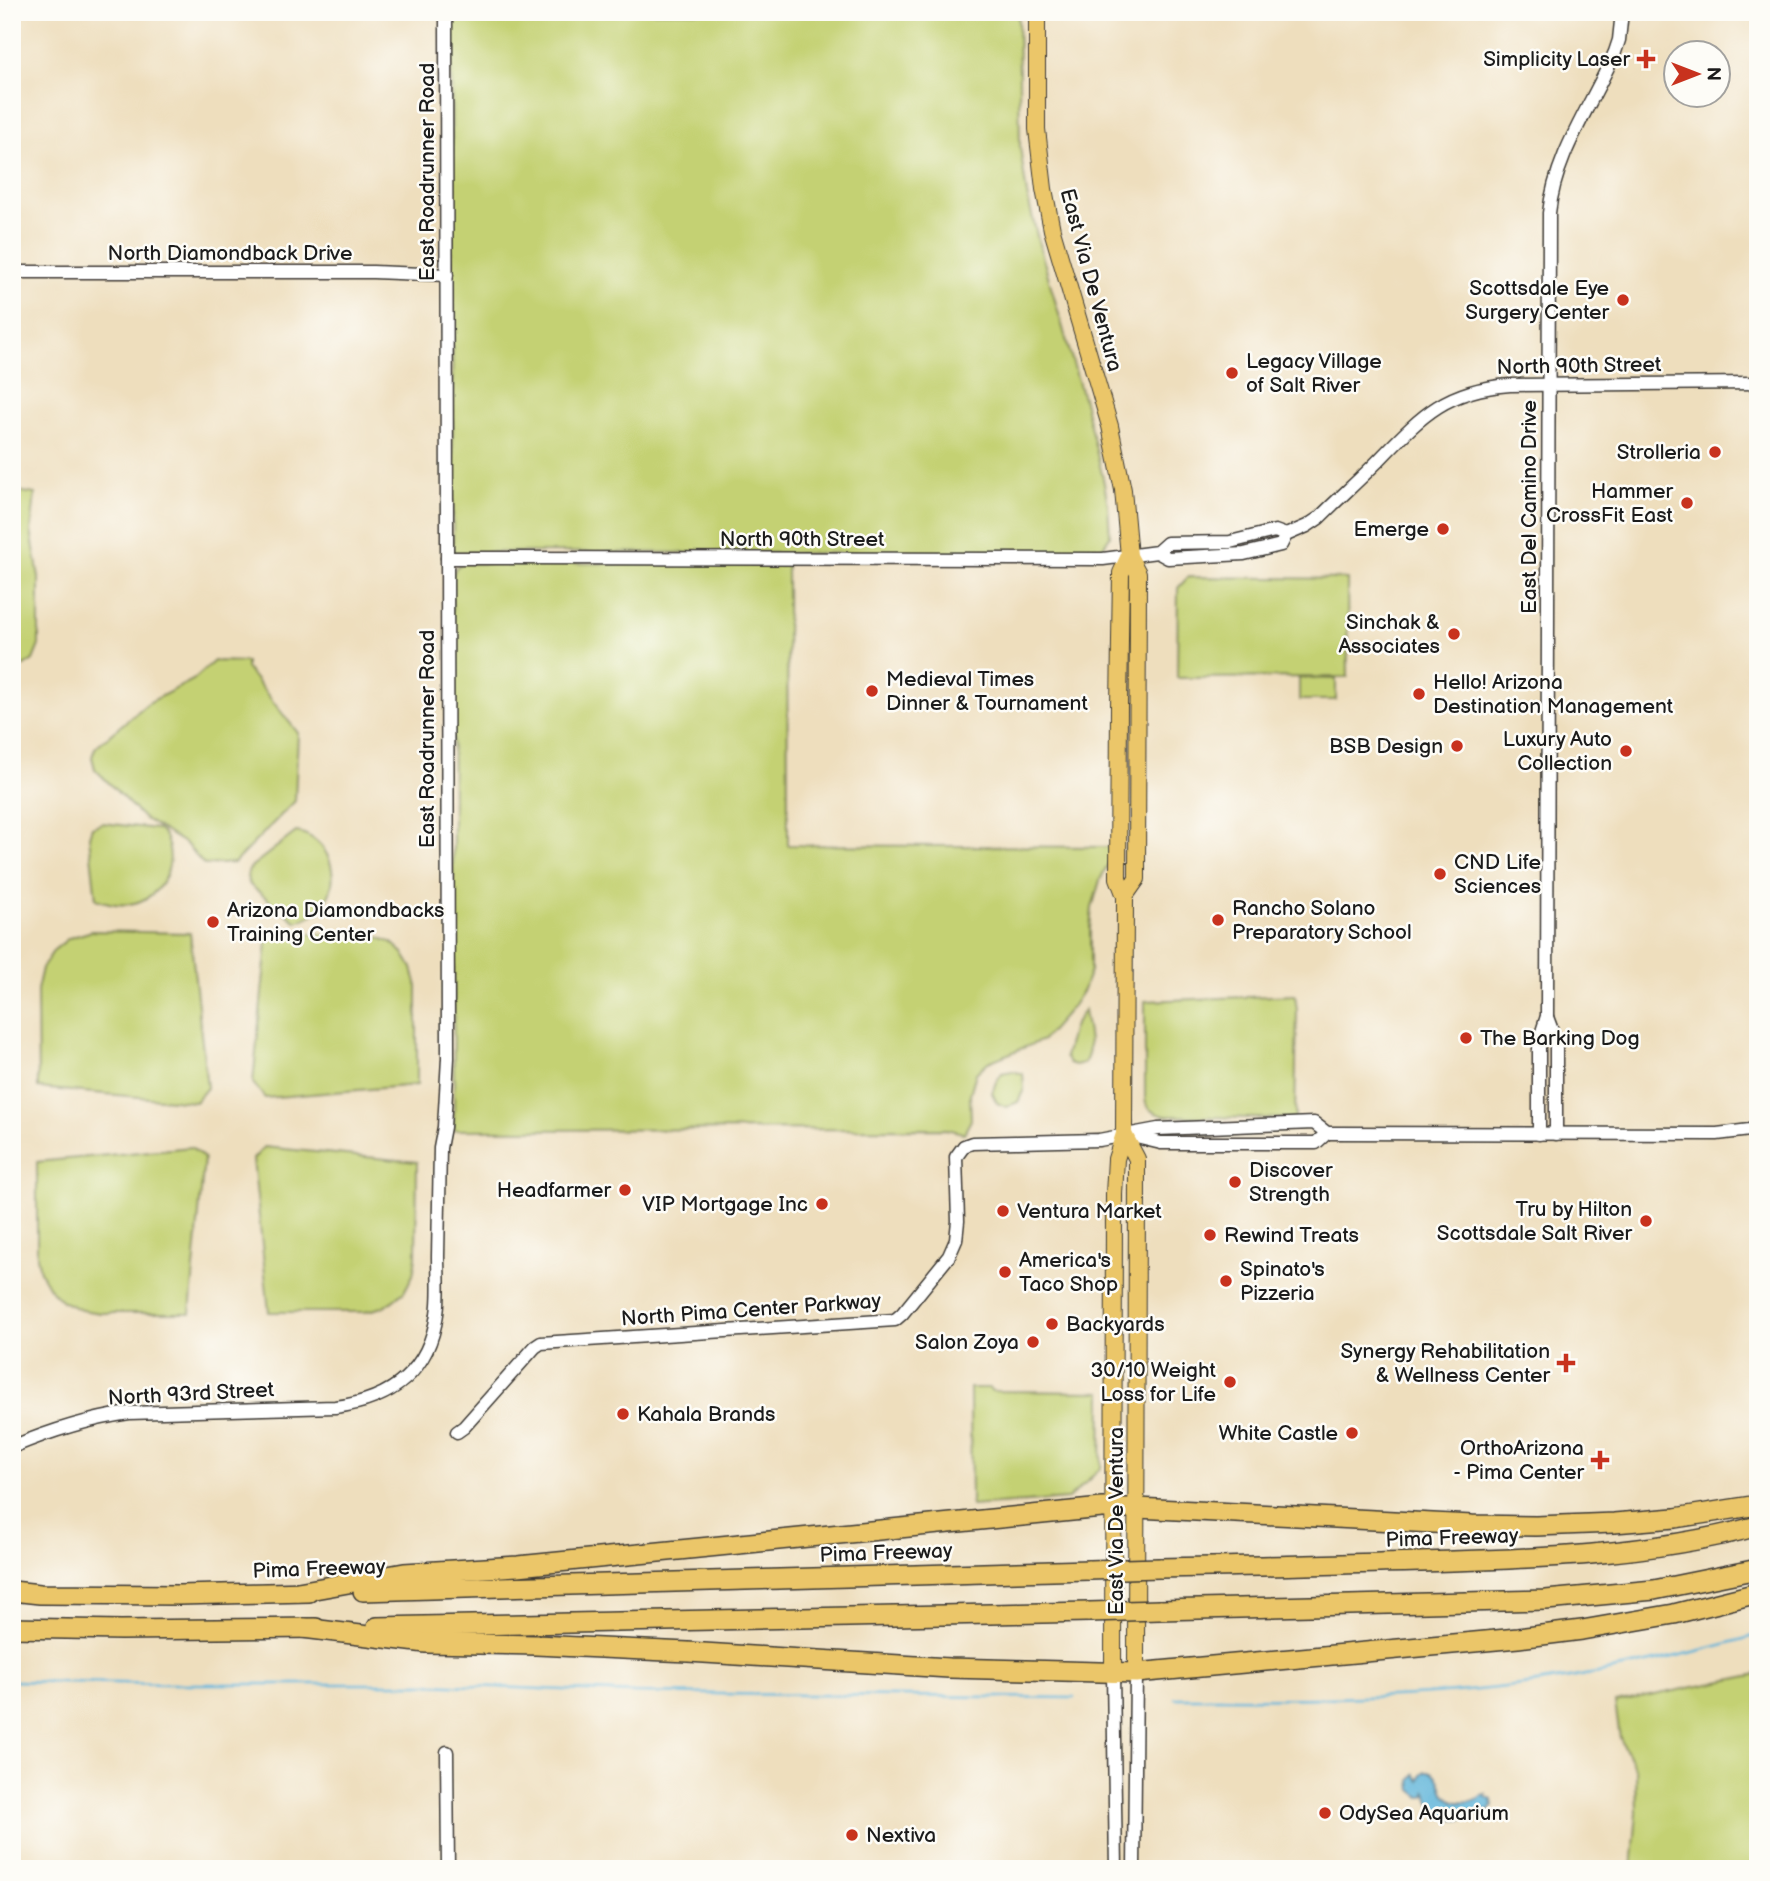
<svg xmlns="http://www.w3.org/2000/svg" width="1770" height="1881" font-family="'Balsamiq Sans',sans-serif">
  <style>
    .green { fill: #c4d173; stroke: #707648; stroke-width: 2 }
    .water { fill: #5cb3d9; stroke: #3c687a; stroke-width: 2 }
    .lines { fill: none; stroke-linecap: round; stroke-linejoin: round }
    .stream { stroke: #5cb3d9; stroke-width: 2.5 }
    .minor-casing { stroke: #3c3934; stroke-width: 15 }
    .major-casing { stroke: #3c3934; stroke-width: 18 }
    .highway-casing { stroke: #3c3934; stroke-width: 22 }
    .minor { stroke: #fff; stroke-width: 12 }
    .major { stroke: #ebc669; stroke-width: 16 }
    .highway { stroke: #ebc669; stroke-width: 19 }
    .highway-bridge-casing { stroke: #3c3934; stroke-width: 22; stroke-linecap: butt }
    .highway-bridge { stroke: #ebc669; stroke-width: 19 }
    .poi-dot { fill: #c8321e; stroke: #fdfcf7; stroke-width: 2.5 }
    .labels { text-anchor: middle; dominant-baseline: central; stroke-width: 5; stroke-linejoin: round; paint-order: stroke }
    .poi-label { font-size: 21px; fill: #1c1c1c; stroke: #fdfcf7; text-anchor: end }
    .street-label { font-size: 21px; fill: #1c1c1c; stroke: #fdfcf7 }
  </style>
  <rect width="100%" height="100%" fill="#fdfcf7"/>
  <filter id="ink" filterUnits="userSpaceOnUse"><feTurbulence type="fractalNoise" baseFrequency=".0143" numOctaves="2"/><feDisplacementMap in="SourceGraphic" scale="14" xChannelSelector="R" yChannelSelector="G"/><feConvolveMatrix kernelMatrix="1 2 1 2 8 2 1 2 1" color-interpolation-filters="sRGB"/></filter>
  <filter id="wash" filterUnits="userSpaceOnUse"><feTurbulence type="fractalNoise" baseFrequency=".00686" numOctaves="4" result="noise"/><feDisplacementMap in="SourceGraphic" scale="28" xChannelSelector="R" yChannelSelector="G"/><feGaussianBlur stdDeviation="1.57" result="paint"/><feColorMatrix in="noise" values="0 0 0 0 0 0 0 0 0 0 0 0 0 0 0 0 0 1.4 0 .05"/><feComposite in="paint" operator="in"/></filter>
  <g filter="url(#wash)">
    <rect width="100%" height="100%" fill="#eedebd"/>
    <!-- green -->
    <g class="green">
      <polygon points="451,12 1018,12 1020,147 1027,195 1040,248 1085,405 1103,478 1108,505 1110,536 1100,552 1094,554 455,552 453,550"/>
      <polygon points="12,490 35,494 31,531 39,577 39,645 33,660 24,666 14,667 12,667"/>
      <polygon points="464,563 787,564 788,845 1109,847 1109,862 1100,880 1092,908 1090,928 1090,971 1083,990 1072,1007 1043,1040 988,1062 976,1073 970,1094 971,1120 964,1133 946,1129 454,1130 452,577 456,567"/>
      <polygon points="1188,577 1347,579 1348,677 1177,678 1178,588"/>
      <polygon points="214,661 246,662 246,668 298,733 295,801 234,863 204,865 186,844 143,818 95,769 92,757 95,748 99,744 148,703 193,680"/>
      <polygon points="1299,678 1336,679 1336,700 1299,700"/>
      <path d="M 102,823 L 157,829 C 163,832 165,835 167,842 C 177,869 158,900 129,904 C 118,906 107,903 96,899 L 89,836 L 92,827 Z"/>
      <path d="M 296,832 C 329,837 343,878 324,904 C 317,914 307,918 297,922 L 250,885 C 245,878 247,872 252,866 Z"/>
      <polygon points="92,931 190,933 207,1088 195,1102 38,1088 37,990 42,968 54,950 69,938"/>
      <polygon points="268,933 372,935 391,942 403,953 412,968 417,987 417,1085 265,1098 253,1083"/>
      <path d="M 1295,995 L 1297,1010 L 1295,1119 L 1166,1116 C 1155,1114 1146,1110 1145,1098 L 1145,1001 Z"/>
      <path d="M 1084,1010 C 1086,1027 1094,1049 1084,1063 L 1075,1065 L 1069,1063 L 1065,1057 L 1073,1027 Z"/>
      <polygon points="1013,1071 1023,1074 1024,1089 1018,1102 1006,1107 997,1103 992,1093 996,1082 1002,1073"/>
      <polygon points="191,1147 204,1158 190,1313 101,1313 81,1310 62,1301 49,1288 40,1272 37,1256 37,1162"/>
      <polygon points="264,1147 417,1162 416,1257 413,1275 404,1292 386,1306 365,1312 269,1312 253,1159"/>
      <polygon points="970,1388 989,1388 992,1391 1102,1392 1101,1468 1068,1499 971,1506"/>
      <polygon points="1758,1674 1758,1869 1632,1869 1637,1812 1636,1771 1620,1738 1615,1703"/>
    </g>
    <!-- water -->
    <path class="water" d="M 1426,1772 C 1431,1772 1432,1771 1436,1775 C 1443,1780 1440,1789 1446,1795 C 1455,1805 1474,1805 1482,1795 L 1486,1794 L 1486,1797 L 1492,1800 L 1493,1807 L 1489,1811 L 1477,1811 L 1474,1817 C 1460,1822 1440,1822 1432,1807 C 1429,1802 1429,1797 1426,1792 L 1426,1795 L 1421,1797 L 1412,1790 L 1411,1779 L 1415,1774 L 1420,1781 L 1422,1775 Z"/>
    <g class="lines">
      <!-- stream -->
      <g class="stream">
        <polyline points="12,1681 169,1684 428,1684 634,1693 1074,1698"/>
        <path d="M 1175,1698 C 1269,1698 1363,1700 1456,1692 C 1559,1684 1659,1663 1758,1635"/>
      </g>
    </g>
  </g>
  <g filter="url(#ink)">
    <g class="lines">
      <defs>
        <g id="minor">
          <polyline points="12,272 373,272 447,275"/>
          <path d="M 1157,552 L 1168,558 L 1244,554 L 1281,545 L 1286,535 L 1307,526 L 1319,518 C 1337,500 1356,483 1374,465 C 1419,419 1442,390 1510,385 L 1758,383"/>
          <polyline points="447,558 1103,559 1157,552 1167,543 1230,542 1275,531 1286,535"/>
          <polyline points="1547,1017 1556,1041 1556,1134"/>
          <path d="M 1539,1134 L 1539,1041 L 1547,1016 L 1549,213 C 1555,154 1592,105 1615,52 L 1619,40 L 1622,12"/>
          <polyline points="1132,1136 1161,1143 1316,1143 1327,1133"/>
          <polyline points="457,1432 464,1427 535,1347 541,1343 895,1320 902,1314 949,1256 956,1240 958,1221 956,1157 964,1146 972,1143 1099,1140 1158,1129 1314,1123 1327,1133 1332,1133 1717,1134 1758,1129"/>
          <path d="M 12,1447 C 50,1431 88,1419 129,1413 L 335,1407 C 391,1400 429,1372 437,1314 C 440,1295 438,1275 438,1256 C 439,1220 439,1184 440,1148 L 444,1127 L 448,1058 L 446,12"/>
          <polyline points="1113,1674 1116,1869"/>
          <polyline points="447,1752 448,1869"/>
          <polyline points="1134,1869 1136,1673"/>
        </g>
        <g id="major">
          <polyline points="1037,12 1037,129 1044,189 1052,230 1110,426 1123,490 1129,556 1138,573 1137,879 1125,896"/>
          <polyline points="1124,1134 1137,1159 1136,1673"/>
          <polyline points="1113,1674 1114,1194 1116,1159 1124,1134 1125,896 1118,878 1119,707 1121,573 1129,556"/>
        </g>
        <g id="highway">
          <path d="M 1160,1568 C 1247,1567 1334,1564 1420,1562 C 1533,1559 1648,1556 1758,1526"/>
          <polyline points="12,1591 40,1594 179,1595 309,1592"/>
          <polyline points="363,1591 1089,1570"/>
          <polyline points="298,1592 404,1573 518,1566 1102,1508 1137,1508 1472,1525 1536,1526 1614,1523 1675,1518 1758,1505"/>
          <polyline points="1160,1610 1546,1600 1654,1590 1758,1569"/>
          <polyline points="377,1627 1089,1612"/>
          <polyline points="12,1628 121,1630 316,1628"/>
          <polyline points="303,1628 426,1643 536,1645 688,1652 949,1668 1136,1673 1518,1638 1582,1630 1674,1614 1758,1593"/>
        </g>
      </defs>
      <!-- minor casing -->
      <use href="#minor" class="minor-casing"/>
      <!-- major casing -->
      <use href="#major" class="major-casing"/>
      <!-- highway casing -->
      <use href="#highway" class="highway-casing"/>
      <!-- minor -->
      <use href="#minor" class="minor"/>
      <!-- major -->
      <use href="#major" class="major"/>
      <!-- highway -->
      <use href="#highway" class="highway"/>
      <defs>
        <g id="highway-bridge">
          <polyline points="1089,1570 1160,1568"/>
          <polyline points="1089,1612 1160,1610"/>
        </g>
      </defs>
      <!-- highway-bridge casing -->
      <use href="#highway-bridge" class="highway-bridge-casing"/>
      <!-- highway-bridge -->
      <use href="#highway-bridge" class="highway-bridge"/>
    </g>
  </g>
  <!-- markers -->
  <g class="poi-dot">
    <path d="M1642.5 48.5h7v7h7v7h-7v7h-7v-7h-7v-7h7z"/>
    <circle cx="1623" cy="300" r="7"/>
    <circle cx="1232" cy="373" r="7"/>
    <circle cx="1715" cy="452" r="7"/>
    <circle cx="1687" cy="503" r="7"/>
    <circle cx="1443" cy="529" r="7"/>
    <circle cx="1454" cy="634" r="7"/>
    <circle cx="872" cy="691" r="7"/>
    <circle cx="1419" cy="694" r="7"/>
    <circle cx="1457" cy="746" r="7"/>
    <circle cx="1626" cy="751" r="7"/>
    <circle cx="1440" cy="874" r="7"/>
    <circle cx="1218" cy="920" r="7"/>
    <circle cx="213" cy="922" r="7"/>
    <circle cx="1466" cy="1038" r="7"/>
    <circle cx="1235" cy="1182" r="7"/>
    <circle cx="625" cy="1190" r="7"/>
    <circle cx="822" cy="1204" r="7"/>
    <circle cx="1003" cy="1211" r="7"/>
    <circle cx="1646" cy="1221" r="7"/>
    <circle cx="1210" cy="1235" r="7"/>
    <circle cx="1005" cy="1272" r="7"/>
    <circle cx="1226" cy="1281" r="7"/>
    <circle cx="1052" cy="1324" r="7"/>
    <circle cx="1033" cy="1342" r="7"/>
    <path d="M1562.5 1352.5h7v7h7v7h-7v7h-7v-7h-7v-7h7z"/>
    <circle cx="1230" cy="1382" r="7"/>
    <circle cx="623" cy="1414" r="7"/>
    <circle cx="1352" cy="1433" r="7"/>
    <path d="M1596.5 1449.5h7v7h7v7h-7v7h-7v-7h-7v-7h7z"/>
    <circle cx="1325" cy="1813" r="7"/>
    <circle cx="852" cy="1835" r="7"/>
  </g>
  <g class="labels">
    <!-- poi labels -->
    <g class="poi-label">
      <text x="1630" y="59">Simplicity Laser</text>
      <text x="1609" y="288">Scottsdale Eye<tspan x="1609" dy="24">Surgery Center</tspan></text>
      <text x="1246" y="361" text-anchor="start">Legacy Village<tspan x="1246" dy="24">of Salt River</tspan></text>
      <text x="1701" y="452">Strolleria</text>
      <text x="1673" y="491">Hammer<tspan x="1673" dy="24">CrossFit East</tspan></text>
      <text x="1429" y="529">Emerge</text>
      <text x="1440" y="622">Sinchak &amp;<tspan x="1440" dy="24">Associates</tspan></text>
      <text x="886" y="679" text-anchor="start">Medieval Times<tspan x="886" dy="24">Dinner &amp; Tournament</tspan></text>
      <text x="1433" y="682" text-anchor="start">Hello! Arizona<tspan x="1433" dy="24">Destination Management</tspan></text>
      <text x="1612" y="739">Luxury Auto<tspan x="1612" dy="24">Collection</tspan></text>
      <text x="1443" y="746">BSB Design</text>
      <text x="1454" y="862" text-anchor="start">CND Life<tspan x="1454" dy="24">Sciences</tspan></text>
      <text x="1232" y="908" text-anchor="start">Rancho Solano<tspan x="1232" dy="24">Preparatory School</tspan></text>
      <text x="227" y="910" text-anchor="start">Arizona Diamondbacks<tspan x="227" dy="24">Training Center</tspan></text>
      <text x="1480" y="1038" text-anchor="start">The Barking Dog</text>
      <text x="1249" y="1170" text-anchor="start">Discover<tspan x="1249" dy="24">Strength</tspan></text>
      <text x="611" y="1190">Headfarmer</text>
      <text x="808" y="1204">VIP Mortgage Inc</text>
      <text x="1632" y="1209">Tru by Hilton<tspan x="1632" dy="24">Scottsdale Salt River</tspan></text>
      <text x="1017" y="1211" text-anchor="start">Ventura Market</text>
      <text x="1224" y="1235" text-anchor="start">Rewind Treats</text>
      <text x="1019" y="1260" text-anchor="start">America's<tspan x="1019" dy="24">Taco Shop</tspan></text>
      <text x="1240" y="1269" text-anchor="start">Spinato's<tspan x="1240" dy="24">Pizzeria</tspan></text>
      <text x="1066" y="1324" text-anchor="start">Backyards</text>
      <text x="1019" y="1342">Salon Zoya</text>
      <text x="1550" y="1351">Synergy Rehabilitation<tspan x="1550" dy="24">&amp; Wellness Center</tspan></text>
      <text x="1216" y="1370">30/10 Weight<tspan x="1216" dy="24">Loss for Life</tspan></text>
      <text x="637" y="1414" text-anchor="start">Kahala Brands</text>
      <text x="1338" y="1433">White Castle</text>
      <text x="1584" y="1448">OrthoArizona<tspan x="1584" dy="24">- Pima Center</tspan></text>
      <text x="1339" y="1813" text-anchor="start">OdySea Aquarium</text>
      <text x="866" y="1835" text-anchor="start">Nextiva</text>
    </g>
    <!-- street labels -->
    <g class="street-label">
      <text transform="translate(427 172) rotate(-90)">East Roadrunner Road</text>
      <text x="230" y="253">North Diamondback Drive</text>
      <text transform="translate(1091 280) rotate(75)">East Via De Ventura</text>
      <text transform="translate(1579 366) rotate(-1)">North 90th Street</text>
      <text transform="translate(1529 507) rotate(-90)">East Del Camino Drive</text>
      <text x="802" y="539">North 90th Street</text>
      <text transform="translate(427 739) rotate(-90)">East Roadrunner Road</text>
      <text transform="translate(751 1310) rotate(-4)">North Pima Center Parkway</text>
      <text transform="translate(191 1394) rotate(-3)">North 93rd Street</text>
      <text transform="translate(1116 1521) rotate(-90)">East Via De Ventura</text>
      <text transform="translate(1452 1538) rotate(-2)">Pima Freeway</text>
      <text transform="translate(886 1553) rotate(-2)">Pima Freeway</text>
      <text transform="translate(319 1569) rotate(-2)">Pima Freeway</text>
    </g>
  </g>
  <!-- margin -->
  <rect width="1770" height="1881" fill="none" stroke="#fdfcf7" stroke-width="42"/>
  <!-- north arrow -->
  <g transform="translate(1697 74) rotate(90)"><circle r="33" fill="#fdfcf7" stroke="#a3a29f" stroke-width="2"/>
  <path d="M0-5L12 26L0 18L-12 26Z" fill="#c8321e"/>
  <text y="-10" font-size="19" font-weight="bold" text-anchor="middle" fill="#1c1c1c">N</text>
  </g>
</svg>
